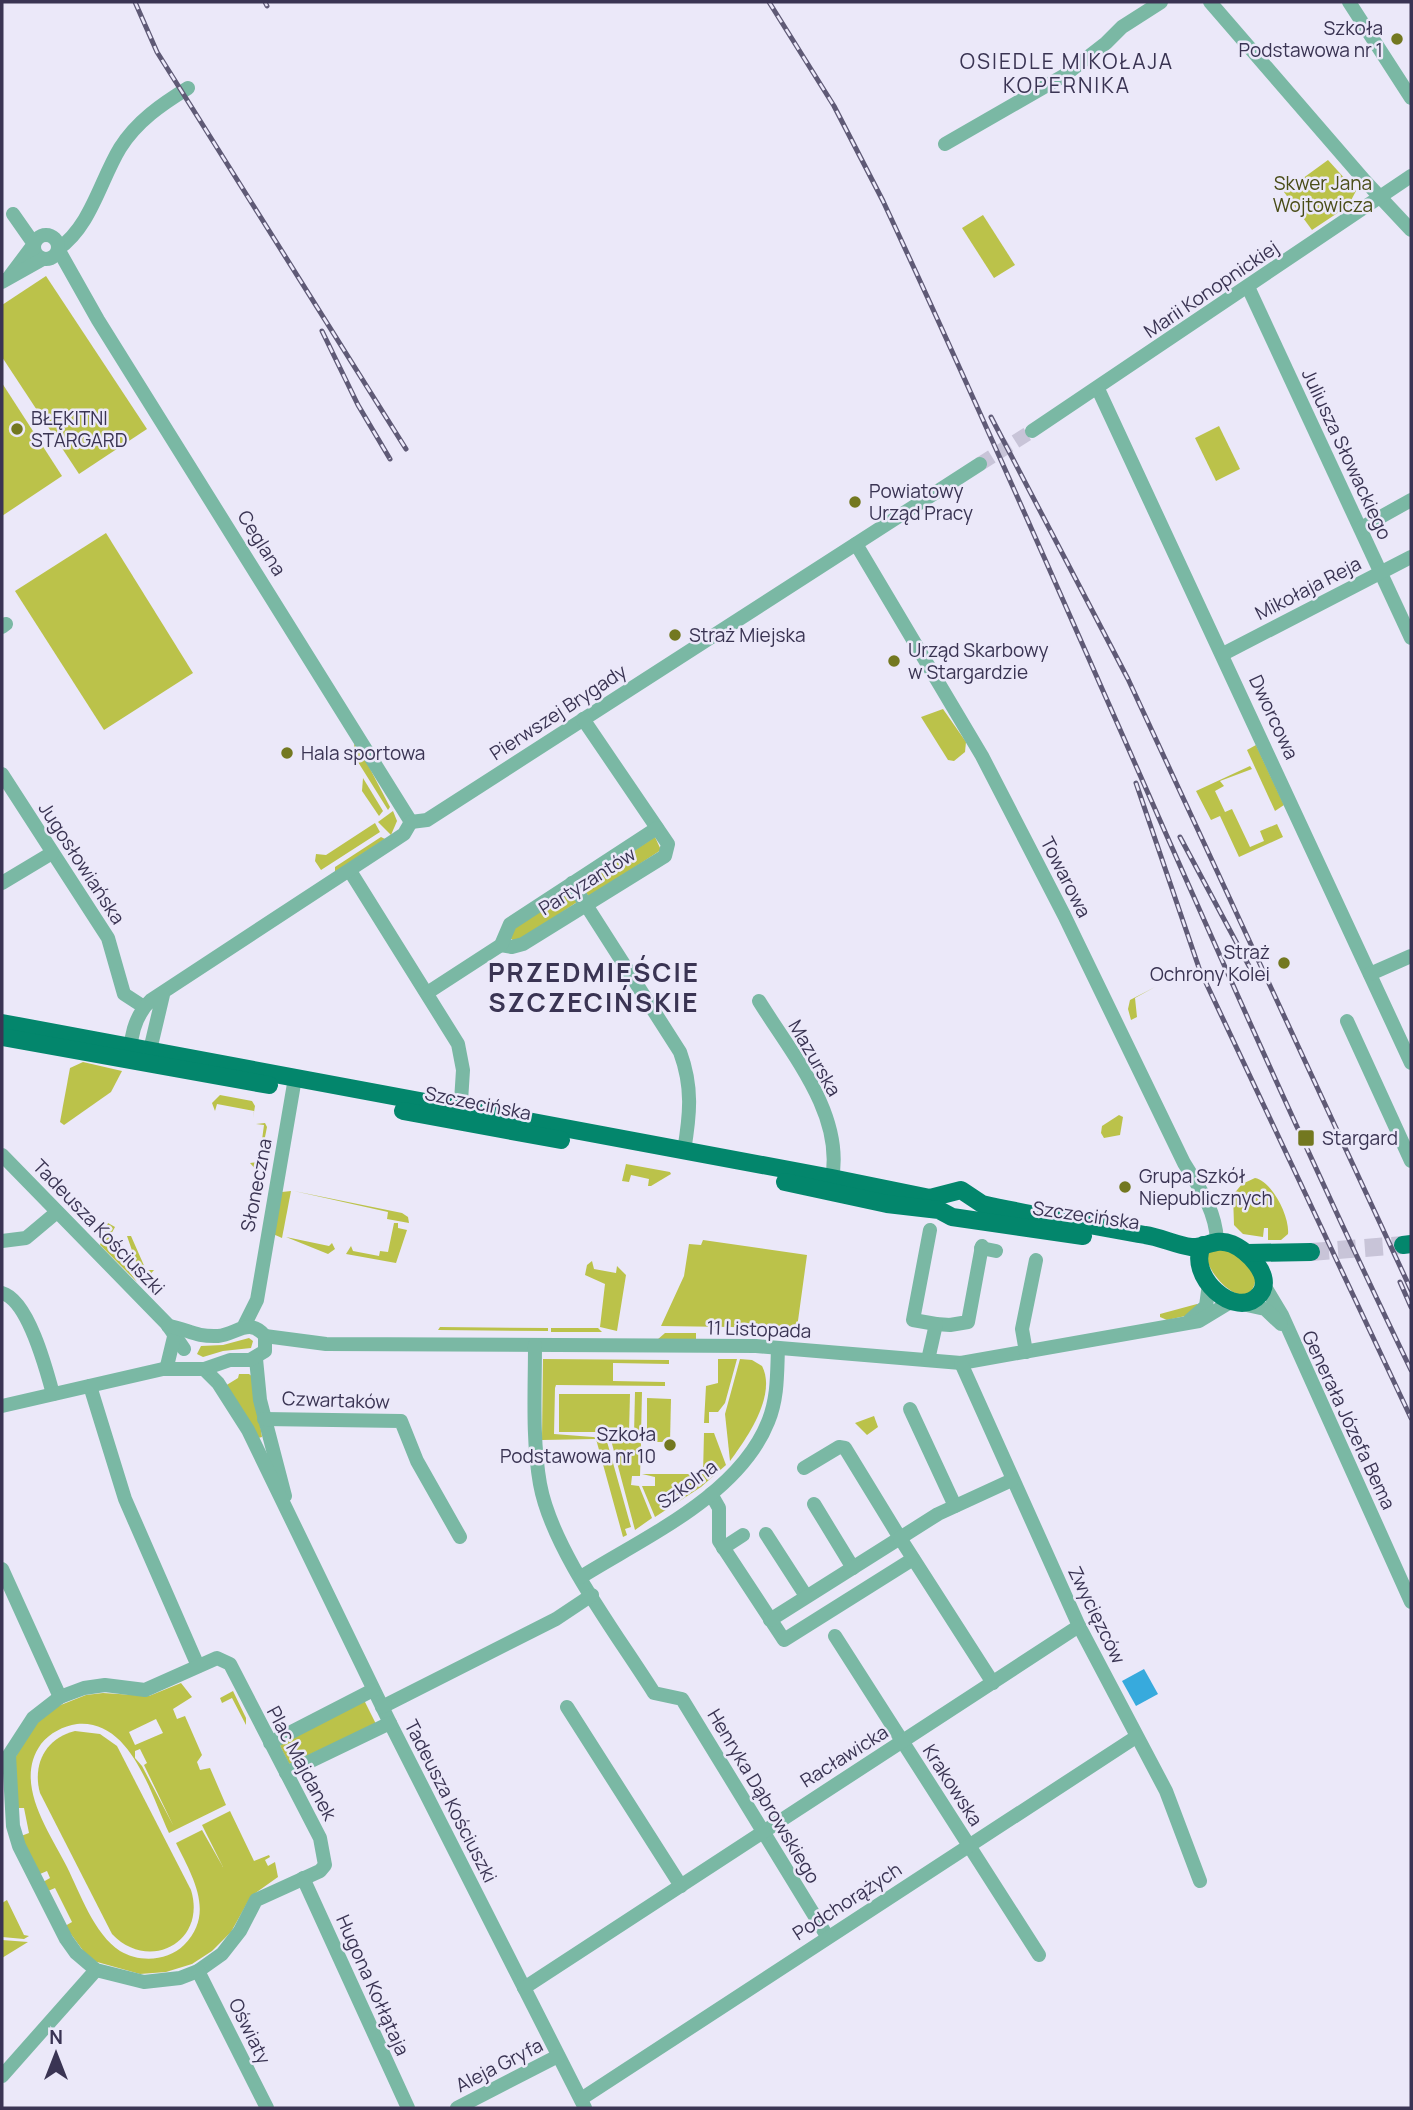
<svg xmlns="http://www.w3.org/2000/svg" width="1413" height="2110" font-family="Manrope,sans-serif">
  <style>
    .green { fill: #bbc24a; fill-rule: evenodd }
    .water { fill: #37aadd }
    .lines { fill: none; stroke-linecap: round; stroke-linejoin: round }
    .minor-tunnel { stroke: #c8c4d8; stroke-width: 14; stroke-dasharray: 14 7; stroke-linecap: butt }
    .major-tunnel { stroke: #c8c4d8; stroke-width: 18; stroke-dasharray: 18 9; stroke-linecap: butt }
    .minor { stroke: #7ab8a4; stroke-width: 14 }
    .major { stroke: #03866c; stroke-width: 18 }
    .rail-casing { stroke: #5f5a76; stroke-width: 5 }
    .rail { stroke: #ebe8f9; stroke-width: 2.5; stroke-dasharray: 8; stroke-linecap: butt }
    .poi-dot { fill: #737820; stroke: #ebe8f9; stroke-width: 2.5 }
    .labels { text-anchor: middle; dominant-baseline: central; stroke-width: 5; stroke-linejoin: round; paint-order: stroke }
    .poi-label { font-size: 19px; fill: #3a3453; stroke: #ebe8f9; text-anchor: start }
    .park-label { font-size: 19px; fill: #494c17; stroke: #ebe8f9 }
    .street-label { font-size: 19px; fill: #3a3453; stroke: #ebe8f9 }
    .neighbourhood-label { font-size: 21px; letter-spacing: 2px; fill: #3a3453; stroke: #ebe8f9 }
    .district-label { font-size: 26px; font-weight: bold; letter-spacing: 2px; fill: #3a3453; stroke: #ebe8f9 }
  </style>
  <rect width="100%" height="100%" fill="#ebe8f9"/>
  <!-- green -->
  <g class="green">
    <polygon points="1328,160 1356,191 1348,206 1312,230 1284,192"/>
    <polygon points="983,215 1015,265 994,278 962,228"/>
    <polygon points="46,276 147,429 79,474 2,357 2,305"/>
    <polygon points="2,383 62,476 2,516"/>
    <polygon points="1219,426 1240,469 1216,481 1195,438"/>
    <polygon points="106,533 193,673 104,730 15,591"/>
    <polygon points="943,709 966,742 965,752 954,761 948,760 921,717"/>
    <polygon points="355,740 390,807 388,810 353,754"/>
    <polygon points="1256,745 1284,805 1275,811 1247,750"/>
    <polygon points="1250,766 1252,769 1220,781 1224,786 1215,791 1225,812 1232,809 1250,847 1264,841 1260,831 1277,824 1283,837 1239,857 1220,816 1211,820 1196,791"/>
    <polygon points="363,778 383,811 379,816 362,791"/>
    <polygon points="393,811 397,821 391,835 378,822"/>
    <polygon points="375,823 380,832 321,870 315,861 316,854 326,855"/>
    <polygon points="381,837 385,839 335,872 335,867"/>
    <polygon points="655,837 661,850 589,897 581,885"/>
    <polygon points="570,892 577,902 517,943 510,938 512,928"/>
    <polygon points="1155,987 1135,998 1137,1017 1131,1020 1128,1009 1130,1000"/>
    <polygon points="83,1062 122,1071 111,1092 64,1125 60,1122 70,1068"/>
    <polygon points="220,1095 252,1101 255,1106 253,1118 254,1111 217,1104 215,1111 212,1103"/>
    <polygon points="1119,1115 1123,1117 1120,1135 1104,1138 1101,1133 1102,1126"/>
    <polygon points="265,1123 267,1127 258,1172 250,1163 259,1162 264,1125 256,1124"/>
    <polygon points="626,1164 670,1172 671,1174 651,1186 648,1186 649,1179 631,1175 629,1182 622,1181"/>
    <path d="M 1255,1178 C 1272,1181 1290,1217 1288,1234 L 1281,1240 L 1268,1240 L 1268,1228 L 1264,1228 L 1263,1237 L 1243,1234 L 1234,1225 L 1233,1195 L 1242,1184 Z"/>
    <polygon points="291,1191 282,1238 273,1234 282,1192"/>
    <polygon points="294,1191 402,1213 408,1217 409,1223 387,1219 388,1212"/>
    <polygon points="108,1223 115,1227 110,1236 119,1258 137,1282 100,1245"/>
    <polygon points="394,1223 398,1223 398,1228 407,1230 396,1263 346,1254 351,1246 353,1251 379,1256 380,1251 388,1252"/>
    <polygon points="127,1236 131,1236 146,1270 154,1270 147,1278 136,1262"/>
    <polygon points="286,1237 329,1246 332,1243 335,1249 328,1254"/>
    <polygon points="703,1240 807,1255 797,1328 661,1326 684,1276 689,1244 701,1245"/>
    <path d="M 1213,1247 L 1238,1254 L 1256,1276 C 1252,1318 1210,1280 1206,1256 Z"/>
    <polygon points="592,1261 594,1269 616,1273 617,1266 626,1275 617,1331 600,1327 605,1284 585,1275 587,1265"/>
    <polygon points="1197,1304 1202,1307 1190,1315 1167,1320 1160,1317 1160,1314"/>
    <polygon points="440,1327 548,1328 548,1331 438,1330"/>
    <polygon points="551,1328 598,1328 602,1332 551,1332"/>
    <polygon points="665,1333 696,1333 696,1340 657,1340"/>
    <polygon points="249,1338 253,1341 251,1348 223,1351 203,1357 197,1354 201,1346 223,1345"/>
    <polygon points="543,1359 669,1360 669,1364 613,1363 613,1381 665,1382 665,1386 556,1385 555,1388 554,1434 606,1438 631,1527 625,1529 627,1535 623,1537 596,1439 542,1440"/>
    <polygon points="718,1359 737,1359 725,1403 718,1412 709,1412 709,1423 704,1423 706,1386 718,1383"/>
    <path d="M 740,1359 L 752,1360 L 762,1366 C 777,1395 747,1438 730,1461 L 725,1414 Z"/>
    <polygon points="239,1374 249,1374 253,1377 262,1437 258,1438 225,1386 238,1378"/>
    <polygon points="635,1392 642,1392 641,1435 634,1435"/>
    <polygon points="559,1394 630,1394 629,1432 559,1432"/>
    <polygon points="647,1398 671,1399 670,1442 647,1442"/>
    <polygon points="874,1416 878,1427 867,1435 855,1423"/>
    <polygon points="704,1433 714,1433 726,1465 701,1487 655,1517 642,1486 655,1486 655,1477 642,1474 703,1474"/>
    <polygon points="611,1440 641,1443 640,1476 632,1476 631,1485 639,1486 652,1518 635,1530"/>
    <path d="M 181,1683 L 192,1697 L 173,1709 L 177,1719 L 185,1716 L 202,1755 L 197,1762 L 200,1770 L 210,1768 L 226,1805 L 169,1833 C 151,1795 131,1719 77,1724 C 63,1726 50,1733 41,1744 C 13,1783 49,1831 67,1867 C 80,1893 94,1934 120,1951 C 140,1963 168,1961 184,1945 C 216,1913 192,1876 176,1843 L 202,1830 L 223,1867 L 202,1825 L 230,1811 L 254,1861 L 269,1855 L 270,1857 L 265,1860 L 268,1866 L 275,1862 L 278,1877 L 251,1896 L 231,1932 L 212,1951 L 192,1964 L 166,1972 L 140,1974 L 90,1960 L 65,1926 L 72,1922 L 55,1888 L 48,1891 L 43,1882 L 50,1878 L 47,1871 L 40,1874 L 21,1836 L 29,1833 L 24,1808 L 16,1808 L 13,1762 L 32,1727 L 53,1708 L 86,1695 L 103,1693 L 149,1696 ZM 156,1719 L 163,1733 L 135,1745 L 129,1732 ZM 140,1749 L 147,1763 L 144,1765 L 173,1825 L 142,1766 L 135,1758 L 135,1751 Z"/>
    <polygon points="233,1691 246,1718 246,1725 232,1698 222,1703 220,1698"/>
    <polygon points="364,1700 376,1724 289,1764 280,1746 282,1741"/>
    <path d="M 75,1731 L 100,1734 L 117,1746 L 191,1890 C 207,1942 149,1973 112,1934 L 40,1793 C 32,1764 46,1738 75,1731 Z"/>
    <polygon points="7,1900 24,1935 29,1936 24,1939 2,1937 2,1903"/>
    <polygon points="2,1940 28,1942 2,1958"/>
  </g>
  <!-- water -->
  <polygon class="water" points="1144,1669 1158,1694 1136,1706 1122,1681"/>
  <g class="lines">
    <!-- minor-tunnel -->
    <polyline class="minor-tunnel" points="980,464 1032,431"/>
    <!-- major-tunnel -->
    <polyline class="major-tunnel" points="1311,1252 1403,1245"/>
    <!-- minor -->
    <g class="minor">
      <polyline points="1210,2 1365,181 1411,230"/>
      <polyline points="1349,2 1411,98"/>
      <path d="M 188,88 C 162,104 137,121 120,148 C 100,181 91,226 58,249 L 98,320 L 411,822"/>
      <polyline points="945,144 1065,75 1106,43 1122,27 1161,2"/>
      <circle cx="46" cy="247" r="12"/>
      <polyline points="10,276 34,244 13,214"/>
      <polyline points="2,282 43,259"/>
      <polyline points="1248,287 1411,638"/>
      <polyline points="1098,389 1411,1063"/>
      <polyline points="1032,431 1411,176"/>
      <polyline points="1361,528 1411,500"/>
      <path d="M 856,544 L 982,756 L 1064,915 L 1184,1163 C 1200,1189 1215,1209 1217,1240"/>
      <polyline points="2,627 6,624"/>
      <polyline points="1223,654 1411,557"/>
      <polyline points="2,774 108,938 124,994 144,1007"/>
      <polyline points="411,822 427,820 980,464"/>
      <polyline points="350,871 458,1044 463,1070 460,1117"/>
      <polyline points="2,883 52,853"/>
      <path d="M 572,883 L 680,1052 C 693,1087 690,1115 684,1151"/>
      <polyline points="501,945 512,947 523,944 665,856 668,844 583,719"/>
      <polyline points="1370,974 1411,956"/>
      <polyline points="427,993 501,945 510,924 657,828"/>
      <path d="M 163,995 L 150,1050 L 134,1062 C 126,1042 136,1014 151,1000 L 392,842 L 404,834 L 411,822"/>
      <path d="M 759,1001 C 791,1053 844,1114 832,1178"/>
      <polyline points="1347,1021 1411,1161"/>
      <polyline points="2,1155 167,1324 184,1349"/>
      <polyline points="2,1241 26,1238 57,1212"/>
      <polyline points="981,1248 996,1251"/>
      <polyline points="1264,1285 1282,1315 1411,1602"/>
      <path d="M 2,1293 C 28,1300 46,1368 53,1394"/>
      <polyline points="1242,1304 1265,1309 1281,1324"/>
      <polyline points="1190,1320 1206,1306 1209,1284"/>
      <polyline points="936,1324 950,1325 968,1322 982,1246"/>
      <polyline points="244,1326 257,1300 295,1078"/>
      <polyline points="265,1336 326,1344 756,1346 961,1363 1199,1321 1232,1301"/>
      <path d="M 535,1345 C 535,1391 532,1438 540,1484 C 552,1550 617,1634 654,1693 L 682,1699 L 827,1936"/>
      <polyline points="1026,1352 1022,1329 1036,1260"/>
      <polyline points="256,1359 260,1400 285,1496"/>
      <polyline points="928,1360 936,1324 913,1320 930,1230"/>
      <polyline points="961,1363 1079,1626 1166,1791 1200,1881"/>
      <polyline points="167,1366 174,1337"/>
      <polyline points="204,1369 218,1383 248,1430 390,1723 585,2108"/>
      <polyline points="90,1386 125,1499 198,1666"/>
      <path d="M 2,1406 L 163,1369 L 204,1369 L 230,1360 L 250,1360 L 265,1351 L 265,1336 C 249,1317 237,1334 218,1336 C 194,1337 188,1329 168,1326"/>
      <polyline points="910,1409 955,1506"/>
      <polyline points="264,1419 401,1421 417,1461 460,1537"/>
      <polyline points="711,1494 719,1508 719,1541 784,1640 913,1559"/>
      <polyline points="814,1504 853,1568"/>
      <polyline points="766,1534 806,1596"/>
      <polyline points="723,1548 743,1535"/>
      <polyline points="2,1569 60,1697"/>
      <path d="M 581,1577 C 645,1537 739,1495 768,1422 C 778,1398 777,1373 778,1348"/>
      <polyline points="770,1620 900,1538 845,1448 839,1447 804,1468"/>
      <polyline points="835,1636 1039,1955"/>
      <polygon points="217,1658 230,1664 320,1838 325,1865 320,1871 256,1900 240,1931 222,1954 198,1971 180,1978 144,1982 96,1970 76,1953 66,1939 19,1846 13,1826 9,1755 33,1718 60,1697 84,1688 105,1685 145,1690"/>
      <polyline points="993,1683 900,1538 938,1514 1012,1480"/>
      <polyline points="382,1707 556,1619 592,1595"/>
      <polyline points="567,1707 681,1886"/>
      <polyline points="270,1743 373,1690"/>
      <polyline points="286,1773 390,1723"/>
      <polyline points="303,1878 408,2108"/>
      <polyline points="198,1971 267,2108"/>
      <polyline points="524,1988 1079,1626"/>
      <polyline points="2,2076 96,1970"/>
      <polyline points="581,2099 1136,1737"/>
      <polyline points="457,2108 558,2056"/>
    </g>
    <!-- major -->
    <g class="major">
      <path d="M 2,1023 L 832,1178 L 930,1198 L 961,1190 L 982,1204 C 1036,1216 1090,1225 1145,1235 C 1160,1237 1176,1245 1191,1247 C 1207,1248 1215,1237 1232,1244 C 1247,1250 1274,1276 1260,1294 C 1236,1323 1185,1274 1203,1245"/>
      <polyline points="2,1037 269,1085"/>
      <polyline points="403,1111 561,1140"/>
      <polyline points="785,1182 887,1204 939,1210 952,1217 1083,1236"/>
      <polyline points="1403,1245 1411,1244"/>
      <polyline points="1247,1253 1311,1252"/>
    </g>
    <defs>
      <g id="rail">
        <polyline points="135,2 157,52 406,449"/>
        <polyline points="265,2 267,6"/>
        <path d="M 769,2 L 834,106 L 883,201 C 1064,589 1225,985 1411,1370"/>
        <polyline points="322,331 358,405 390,459"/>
        <polyline points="991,417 1128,679 1411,1290"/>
        <polyline points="1136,783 1199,968 1411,1418"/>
        <polyline points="1180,837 1256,979"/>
        <polyline points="1400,1282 1411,1307"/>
      </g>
    </defs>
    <!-- rail casing -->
    <use href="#rail" class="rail-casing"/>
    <!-- rail -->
    <use href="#rail" class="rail"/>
  </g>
  <!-- markers -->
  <g class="poi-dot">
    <circle cx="1397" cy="39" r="7"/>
    <circle cx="17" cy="429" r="7"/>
    <circle cx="855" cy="502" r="7"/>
    <circle cx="675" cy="635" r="7"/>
    <circle cx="894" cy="661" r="7"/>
    <circle cx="287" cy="753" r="7"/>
    <circle cx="1284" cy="963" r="7"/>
    <rect x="1297" y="1129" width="18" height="18" rx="3.5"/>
    <circle cx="1125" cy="1187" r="7"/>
    <circle cx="670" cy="1445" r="7"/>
  </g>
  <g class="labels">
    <!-- poi labels -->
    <g class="poi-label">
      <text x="1383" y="28" text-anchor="end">Szkoła<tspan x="1383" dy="22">Podstawowa nr 1</tspan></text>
      <text x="31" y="418">BŁĘKITNI<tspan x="31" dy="22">STARGARD</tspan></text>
      <text x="869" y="491">Powiatowy<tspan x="869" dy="22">Urząd Pracy</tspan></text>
      <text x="689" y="635">Straż Miejska</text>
      <text x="908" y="650">Urząd Skarbowy<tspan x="908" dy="22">w Stargardzie</tspan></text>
      <text x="301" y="753">Hala sportowa</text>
      <text x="1270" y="952" text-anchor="end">Straż<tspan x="1270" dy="22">Ochrony Kolei</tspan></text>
      <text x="1322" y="1138">Stargard</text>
      <text x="1139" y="1176">Grupa Szkół<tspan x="1139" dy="22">Niepublicznych</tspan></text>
      <text x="656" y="1434" text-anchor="end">Szkoła<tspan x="656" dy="22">Podstawowa nr 10</tspan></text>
    </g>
    <!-- park labels -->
    <g class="park-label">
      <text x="1323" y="183">Skwer Jana<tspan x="1323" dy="22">Wojtowicza</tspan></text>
    </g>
    <!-- street labels -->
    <g class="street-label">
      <text transform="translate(1211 289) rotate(-34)">Marii Konopnickiej</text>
      <text transform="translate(1347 454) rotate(65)">Juliusza Słowackiego</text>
      <text transform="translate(262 543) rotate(58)">Ceglana</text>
      <text transform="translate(1308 588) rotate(-27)">Mikołaja Reja</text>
      <text transform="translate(558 712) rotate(-33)">Pierwszej Brygady</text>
      <text transform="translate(1274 717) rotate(65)">Dworcowa</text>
      <text transform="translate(82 863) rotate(57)">Jugosłowiańska</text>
      <text transform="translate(1066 877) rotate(63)">Towarowa</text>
      <text transform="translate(587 881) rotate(-32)">Partyzantów</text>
      <text transform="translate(815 1058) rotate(60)">Mazurska</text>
      <text transform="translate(478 1103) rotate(11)">Szczecińska</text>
      <text transform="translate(256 1185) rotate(-79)">Słoneczna</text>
      <text transform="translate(1086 1215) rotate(8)">Szczecińska</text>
      <text transform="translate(99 1227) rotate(46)">Tadeusza Kościuszki</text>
      <text transform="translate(759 1329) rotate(2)">11 Listopada</text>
      <text transform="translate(336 1400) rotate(2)">Czwartaków</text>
      <text transform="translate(1349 1420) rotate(65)">Generała Józefa Bema</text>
      <text transform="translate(687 1484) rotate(-36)">Szkolna</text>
      <text transform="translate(1097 1615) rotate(64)">Zwycięzców</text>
      <text transform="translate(844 1756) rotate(-32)">Racławicka</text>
      <text transform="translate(302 1763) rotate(62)">Plac Majdanek</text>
      <text transform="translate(953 1785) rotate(57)">Krakowska</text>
      <text transform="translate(764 1796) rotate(59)">Henryka Dąbrowskiego</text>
      <text transform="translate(451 1801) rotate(63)">Tadeusza Kościuszki</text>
      <text transform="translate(847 1901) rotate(-33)">Podchorążych</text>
      <text transform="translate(373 1985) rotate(66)">Hugona Kołłątaja</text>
      <text transform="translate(250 2031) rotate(64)">Oświaty</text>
      <text transform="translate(499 2065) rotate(-27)">Aleja Gryfa</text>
    </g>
    <!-- neighbourhood labels -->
    <g class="neighbourhood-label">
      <text x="1067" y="61">OSIEDLE MIKOŁAJA<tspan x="1067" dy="24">KOPERNIKA</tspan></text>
    </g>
    <!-- district labels -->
    <g class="district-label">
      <text x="594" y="972">PRZEDMIEŚCIE<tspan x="594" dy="30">SZCZECIŃSKIE</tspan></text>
    </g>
  </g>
  <!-- border -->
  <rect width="1413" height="2110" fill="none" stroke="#3a3453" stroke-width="7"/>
  <!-- north arrow -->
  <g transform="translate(56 2054)" stroke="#ebe8f9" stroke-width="5" paint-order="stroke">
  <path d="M0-5L12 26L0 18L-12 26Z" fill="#3a3453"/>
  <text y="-10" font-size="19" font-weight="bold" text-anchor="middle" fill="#3a3453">N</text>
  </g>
</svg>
